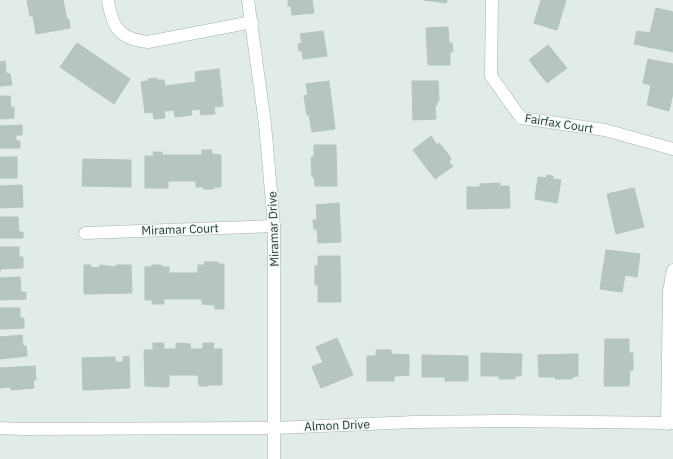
<svg xmlns="http://www.w3.org/2000/svg" width="673" height="459" font-family="'IBM Plex Sans',sans-serif">
  <style>
    .building { fill: #b6c5c0; stroke: #b4c4be }
    .lines { fill: none; stroke-linecap: round; stroke-linejoin: round }
    .street-casing { stroke: #a4b2ae; stroke-width: 13 }
    .street { stroke: #fff; stroke-width: 12 }
    .labels { text-anchor: middle; dominant-baseline: central; stroke-width: 3; stroke-linejoin: round; paint-order: stroke }
    .street-label { font-size: 12px; fill: #223a36; stroke: #f1f7f5 }
  </style>
  <rect width="100%" height="100%" fill="#e1ebe7"/>
  <!-- building -->
  <g class="building">
    <polygon points="27,0 63,0 67,20 69,19 70,28 36,34 33,16 30,16"/>
    <polygon points="288,0 312,0 314,13 292,15 291,6 288,6"/>
    <polygon points="424,0 447,0 446,3"/>
    <polygon points="541,0 566,0 557,30 534,23"/>
    <polygon points="656,8 673,12 673,52 634,44 637,31 650,33"/>
    <polygon points="448,27 449,43 452,43 453,52 450,52 450,65 428,65 426,28"/>
    <polygon points="323,31 327,56 303,59 302,51 299,51 298,44 302,43 300,34"/>
    <polygon points="77,43 130,79 114,104 60,67"/>
    <polygon points="548,45 567,68 547,83 529,60"/>
    <polygon points="648,59 673,64 673,93 669,111 647,105 651,85 643,83"/>
    <polygon points="5,61 6,73 10,74 12,85 0,86 0,62"/>
    <polygon points="219,69 223,106 214,107 215,114 201,115 200,109 191,110 192,115 175,117 174,110 164,111 165,118 154,119 153,112 145,113 141,82 148,81 148,79 157,78 157,80 164,80 165,86 196,82 195,72"/>
    <polygon points="329,81 335,129 312,132 309,115 307,115 304,96 308,95 306,84"/>
    <polygon points="412,81 438,81 439,101 437,101 437,105 435,105 436,119 413,120"/>
    <polygon points="0,96 10,96 11,108 14,107 14,118 0,119"/>
    <polygon points="22,125 22,135 16,135 16,141 20,141 20,148 0,148 0,126"/>
    <polygon points="431,136 437,145 439,143 451,158 449,162 453,166 435,179 413,150"/>
    <polygon points="314,145 336,145 337,186 315,186 314,177 312,177 311,157 314,157"/>
    <polygon points="202,150 212,150 212,154 221,155 221,187 214,187 214,189 203,189 203,187 196,187 196,181 168,181 168,188 145,188 145,156 154,156 153,152 162,152 162,155 202,155"/>
    <rect x="0" y="157" width="17" height="21"/>
    <polygon points="83,159 131,160 131,187 82,186"/>
    <polygon points="547,175 553,176 553,179 561,180 557,203 535,199 538,177 546,178"/>
    <polygon points="500,183 500,186 509,186 510,208 467,209 467,187 480,187 480,184"/>
    <polygon points="22,185 23,207 0,208 0,186"/>
    <polygon points="634,188 644,227 616,234 607,194"/>
    <polygon points="339,203 341,242 318,243 317,229 314,229 313,220 317,220 316,205"/>
    <polygon points="0,217 18,217 19,232 23,232 23,238 0,238"/>
    <polygon points="0,247 19,247 19,257 23,257 23,268 0,269 0,272"/>
    <polygon points="606,250 640,254 637,277 625,275 622,292 600,289"/>
    <polygon points="318,256 340,256 341,302 318,302 318,285 315,285 315,266 318,266"/>
    <polygon points="204,262 218,262 218,264 224,264 224,309 215,309 215,305 202,304 202,299 164,299 164,304 152,304 153,300 145,300 145,267 151,267 152,265 161,265 163,267 169,267 169,273 198,273 198,265 204,265"/>
    <polygon points="84,265 91,265 91,268 100,267 100,265 115,267 116,265 131,265 132,293 84,294"/>
    <polygon points="20,277 21,292 26,292 26,299 0,300 0,278"/>
    <polygon points="0,308 20,308 20,318 24,318 24,328 0,329"/>
    <polygon points="22,335 23,346 26,346 27,356 0,359 0,337"/>
    <polygon points="337,338 353,375 321,388 312,367 323,362 316,347"/>
    <polygon points="605,339 629,339 629,353 633,353 633,370 630,370 629,386 604,386"/>
    <polygon points="153,343 164,343 164,349 176,349 176,343 190,344 191,349 203,349 203,343 214,343 213,349 222,349 222,385 208,385 208,386 200,386 199,385 198,375 169,375 169,386 168,386 168,387 145,386 144,350 153,350"/>
    <polygon points="376,350 391,350 391,354 409,355 409,375 394,376 394,381 367,381 367,356 376,356"/>
    <polygon points="481,353 522,354 521,376 515,376 515,379 499,379 499,376 481,376"/>
    <polygon points="578,354 578,376 572,377 572,379 555,379 555,377 539,377 538,355"/>
    <polygon points="422,355 468,356 468,381 445,381 445,377 422,377"/>
    <polygon points="129,356 130,388 83,390 82,358 115,357 115,362 123,362 123,357"/>
    <polygon points="35,366 36,380 33,380 34,388 11,390 11,387 0,388 0,368"/>
  </g>
  <g class="lines">
    <defs>
      <g id="street">
        <path d="M 108,0 C 112,27 119,39 148,42 L 252,22"/>
        <polyline points="248,0 265,124 274,226 274,459"/>
        <polyline points="492,0 491,76 521,118 605,130 673,149"/>
        <polyline points="85,233 274,226"/>
        <polyline points="667,424 669,291 673,270"/>
        <polyline points="0,428 22,429 275,428 414,422 500,421 673,423"/>
      </g>
    </defs>
    <!-- street casing -->
    <use href="#street" class="street-casing"/>
    <!-- street -->
    <use href="#street" class="street"/>
  </g>
  <g class="labels">
    <!-- street labels -->
    <g class="street-label">
      <text transform="translate(559 123) rotate(9)">Fairfax Court</text>
      <text transform="translate(180 229) rotate(-2)">Miramar Court</text>
      <text transform="translate(273 229) rotate(-92)">Miramar Drive</text>
      <text transform="translate(337 425) rotate(-2)">Almon Drive</text>
    </g>
  </g>
</svg>
